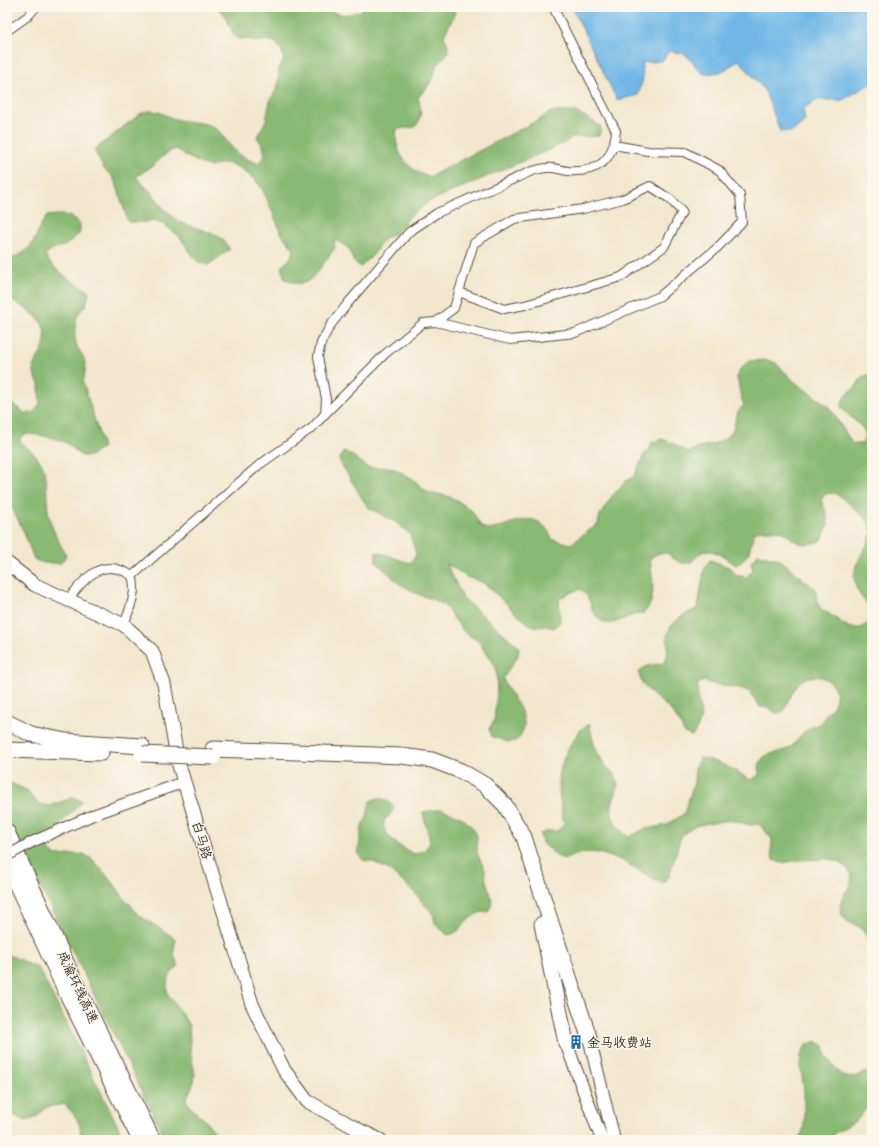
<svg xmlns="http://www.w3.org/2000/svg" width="879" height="1147" font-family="Sriracha,'LXGW WenKai TC',sans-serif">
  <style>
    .forest { fill: #89b973; stroke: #627248 }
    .water { fill: #6fb7e7; stroke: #557082 }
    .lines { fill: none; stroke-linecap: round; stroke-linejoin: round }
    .minor-casing { stroke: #564638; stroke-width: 10 }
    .tertiary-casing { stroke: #564638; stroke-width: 12 }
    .secondary-casing { stroke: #564638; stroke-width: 14 }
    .primary-casing { stroke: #564638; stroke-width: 15 }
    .motorway-casing { stroke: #564638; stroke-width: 17 }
    .minor { stroke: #fff; stroke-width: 8 }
    .tertiary { stroke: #fff; stroke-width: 10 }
    .secondary { stroke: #fff; stroke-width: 12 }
    .primary { stroke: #fff; stroke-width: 13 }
    .motorway { stroke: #fff; stroke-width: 15 }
    .tertiary-bridge-casing { stroke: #564638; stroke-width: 12; stroke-linecap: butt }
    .motorway-bridge-casing { stroke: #564638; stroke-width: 17; stroke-linecap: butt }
    .tertiary-bridge { stroke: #fff; stroke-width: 10 }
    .motorway-bridge { stroke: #fff; stroke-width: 15 }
    .labels { text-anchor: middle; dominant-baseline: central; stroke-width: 3; stroke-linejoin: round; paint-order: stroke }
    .street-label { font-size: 13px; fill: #3b2a1e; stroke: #fbf7ec }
    .poi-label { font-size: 13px; fill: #3b2a1e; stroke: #fbf7ec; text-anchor: start }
  </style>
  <rect width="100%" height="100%" fill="#fbf7ec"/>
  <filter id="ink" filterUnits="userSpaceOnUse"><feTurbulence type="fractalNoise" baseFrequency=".025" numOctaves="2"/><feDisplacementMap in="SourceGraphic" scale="8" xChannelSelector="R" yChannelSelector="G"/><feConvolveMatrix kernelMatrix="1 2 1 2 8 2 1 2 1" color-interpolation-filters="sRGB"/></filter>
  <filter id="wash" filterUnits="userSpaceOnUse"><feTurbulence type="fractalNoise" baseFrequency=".012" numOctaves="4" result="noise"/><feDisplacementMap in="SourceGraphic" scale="16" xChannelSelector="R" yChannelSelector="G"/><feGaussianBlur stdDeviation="0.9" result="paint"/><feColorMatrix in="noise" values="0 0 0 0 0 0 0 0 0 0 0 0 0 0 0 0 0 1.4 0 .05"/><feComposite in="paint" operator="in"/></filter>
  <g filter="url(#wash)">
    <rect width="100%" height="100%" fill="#f2e7ce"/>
    <!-- forest -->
    <g class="forest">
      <path d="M 216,7 L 322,7 C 337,15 347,18 363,9 L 363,7 L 452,7 L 455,11 C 453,22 447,26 444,37 C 455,55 444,54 436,67 C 435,70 435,74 433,76 C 430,85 425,91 418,97 C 421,108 423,118 415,127 L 397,129 C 392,151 409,171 429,177 L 542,118 L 550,112 L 576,112 L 591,120 L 601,127 L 599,136 L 572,137 L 565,143 L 430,201 L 410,216 L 398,231 L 383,240 L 373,255 L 361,267 L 353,261 L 350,250 L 343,244 L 334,240 L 335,248 C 328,256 313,282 303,283 C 297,284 291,282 285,279 L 281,267 L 290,259 L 294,249 L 282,235 L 267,199 L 261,187 L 254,179 L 240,168 L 228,163 L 219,164 L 211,167 L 202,164 L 184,155 L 176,149 C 164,153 164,157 155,164 C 149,169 142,172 136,177 L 152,193 L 164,209 L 179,222 L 217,235 L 223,240 L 230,249 L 208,265 L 199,263 L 194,257 L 179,236 L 162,223 L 154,220 L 145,222 L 128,222 L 117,186 L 112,176 L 104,169 L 94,150 L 140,114 C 143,113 146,111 149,111 C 159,110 166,116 175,119 C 189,124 204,120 216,129 C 222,133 224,138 228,143 C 236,153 247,161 258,163 L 265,156 L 263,146 L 257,137 L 266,121 L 270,101 L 278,86 L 279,68 L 284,59 L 281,49 L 275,42 L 267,40 L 258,42 L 249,39 L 239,39 L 233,34 L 225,15 Z"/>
      <path d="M 56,215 C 67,215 73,216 80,224 L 80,233 L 66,245 L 51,250 L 45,255 C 51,268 76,285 89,291 C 88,296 88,302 85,306 C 84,309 80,310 79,313 C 75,320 75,330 75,338 C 76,351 84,353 85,363 C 86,370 84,376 83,382 L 103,447 C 99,450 94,455 89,456 C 80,459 75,449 68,444 C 59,438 37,434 25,434 L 19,440 C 27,448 37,455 42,464 C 48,475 46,497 48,510 C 50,526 58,541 66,555 L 61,563 C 50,564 43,564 34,559 L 23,530 L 7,498 L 7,400 L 26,414 L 34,412 L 40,404 L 39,384 L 35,376 L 33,367 C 35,362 39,356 42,351 C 55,319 27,311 7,297 L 7,260 C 16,258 29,250 33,242 C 39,232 39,225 47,216 Z"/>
      <path d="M 767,360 L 776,363 L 795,382 L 828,406 L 833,412 L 838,421 L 853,444 L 862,444 L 866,436 L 863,428 L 841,408 L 843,399 L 857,385 L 862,377 L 872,374 L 872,531 L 868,522 L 861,514 L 841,497 L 834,493 L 825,494 L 821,500 L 827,515 L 828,524 L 822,540 C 814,544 804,546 795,541 C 791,539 788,534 783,532 C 777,529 762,530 755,531 L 748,555 L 736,565 C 727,559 716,549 704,551 C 699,553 696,558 692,561 C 683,567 673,559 667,553 L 659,553 L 650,558 C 651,570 655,590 651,601 C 650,605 646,612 642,614 C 640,615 636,614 633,615 C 623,618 609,629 599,619 C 588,610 594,599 580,589 L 567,594 L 559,599 L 560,622 L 554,628 L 546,626 L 537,627 L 529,624 L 514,612 L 507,604 L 485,584 L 477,580 L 467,577 L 446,563 L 463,598 L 519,647 L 518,656 L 503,678 C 508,697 534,716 520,736 C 518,740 515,742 510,742 C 505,742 498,738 492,737 L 489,729 L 494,721 L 497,692 L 496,667 L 491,659 L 485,652 L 479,642 L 463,631 L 445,606 L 437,601 L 420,595 L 400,584 L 376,562 L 376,552 C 389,554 399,561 411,563 L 416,554 L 410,534 L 394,521 L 369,508 L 363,500 L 339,460 L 344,451 L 353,456 L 368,468 L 387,467 L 397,470 L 413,479 L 427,492 L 447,496 L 457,500 L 472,511 L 481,526 L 489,530 C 514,525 538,505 552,539 L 571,544 L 598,524 L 600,515 L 612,496 L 626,481 L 634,476 L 643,457 L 653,442 L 662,439 L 672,443 L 689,453 L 697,448 L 713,444 L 724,439 L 732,432 L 738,412 L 744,405 L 741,397 L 737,377 L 741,368 L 749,361 Z"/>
      <path d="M 872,532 L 872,612 C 868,604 860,597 857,589 C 847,565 867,553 872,532 Z"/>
      <path d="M 758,554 L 779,559 L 816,590 L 817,600 L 820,608 L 850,628 L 861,628 L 871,621 L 872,614 L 872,942 C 867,937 864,931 859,927 C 855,924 848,923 845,919 C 835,908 843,894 851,885 L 852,875 L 846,867 L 838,861 L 828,859 L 799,860 L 782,863 L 773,860 L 771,851 L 772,839 L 759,824 L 750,825 L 732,820 L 704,824 L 696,826 L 687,831 L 681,836 L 669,877 L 662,884 L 639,870 L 621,860 L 599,853 L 590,852 L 582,853 L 565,859 L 558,857 L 542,843 L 540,834 L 549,831 L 558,831 L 564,823 C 558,792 554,769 573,741 C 578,733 580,728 590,724 C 591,739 597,753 605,765 C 609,770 615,773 617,779 C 620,789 613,797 612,806 C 610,820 619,830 629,837 L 645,829 L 667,825 L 685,813 C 686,802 692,793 694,782 C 695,771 693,769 700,758 C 719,760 734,771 751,780 L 759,775 C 757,748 776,757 791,747 C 796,743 799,737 803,733 C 808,727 816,727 821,722 C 823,720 824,717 826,714 C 828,711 832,708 834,705 C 843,684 820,669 802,680 C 795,685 787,703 784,711 L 776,713 L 768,708 L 760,707 L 750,692 L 740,688 L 712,684 L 705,681 L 698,683 C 695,706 709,715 692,736 L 684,733 L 680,723 L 669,708 L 653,695 L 641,682 L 639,672 L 647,666 L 664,663 L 668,654 L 667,635 L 671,626 L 679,618 L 698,608 L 704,570 L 710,560 L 729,567 L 737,575 L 746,577 L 753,570 L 751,562 Z"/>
      <path d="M 7,782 L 27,790 L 32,798 L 40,804 L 49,806 L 74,797 L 82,801 C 69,817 52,828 49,850 L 56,856 L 84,854 L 93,860 L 112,881 L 124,898 L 131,905 L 137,914 L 176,939 C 173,950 173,956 179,966 L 171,973 L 167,983 L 167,993 L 184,1017 L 189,1026 L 191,1055 L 195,1074 L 194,1082 L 186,1100 L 192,1109 L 206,1121 L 221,1140 L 166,1140 L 7,819 Z"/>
      <path d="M 378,798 L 387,800 L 394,807 L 390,815 L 384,820 C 384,823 383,827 385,830 C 389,840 404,849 414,854 L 425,850 L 430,843 C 429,832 424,823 423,812 L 442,809 L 461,817 L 473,828 L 477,836 L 477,853 L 485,870 L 486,881 L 491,896 L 492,904 L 488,912 C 466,911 466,933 447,935 L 435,923 L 433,914 L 412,890 L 389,870 L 373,862 L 363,860 L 358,854 L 362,826 L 367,818 L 370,801 Z"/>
      <path d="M 7,955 L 14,957 L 39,969 L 125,1140 L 81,1140 C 82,1124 76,1115 64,1104 L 47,1107 L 35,1118 L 25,1121 L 7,1111 Z"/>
      <polygon points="816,1041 824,1046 826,1056 840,1074 850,1078 859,1075 872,1069 872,1102 857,1120 833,1134 833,1140 797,1140 802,1135 804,1125 804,1090 800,1063 801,1055 806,1045"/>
    </g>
    <!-- water -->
    <polygon class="water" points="572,7 872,7 872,84 870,84 843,100 818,100 803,108 805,121 792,132 780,131 765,91 739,60 722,72 703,74 685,54 669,51 662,61 642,63 643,79 638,95 617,100"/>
  </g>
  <g filter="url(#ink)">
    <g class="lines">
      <defs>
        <g id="minor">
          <polyline points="7,31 28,16 36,7"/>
          <polyline points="436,322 454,308 474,243 514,219 583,209 623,199 650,186 670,199 682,212 664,247 621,277 525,305 504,309 459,292"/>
          <polyline points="325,414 385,354 423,323 436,322 510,340 575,333 660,296 718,247 742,222 740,195 719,170 685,152 648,151 614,145"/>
          <path d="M 132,576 L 259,465 L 312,428 L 325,414 L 326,399 L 318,357 L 321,343 L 330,326 L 348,303 L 409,232 L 437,213 L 532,171 C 537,170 542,168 547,168 C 554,167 561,170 568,171 C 598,173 613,161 616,131 L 553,7"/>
          <path d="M 68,600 C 85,577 103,556 132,576 C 138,592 129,610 124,625"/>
        </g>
        <polyline id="tertiary" points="32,842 93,815 184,782"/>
        <g id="secondary">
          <polyline points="589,1037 614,1140"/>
          <polyline points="566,1043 602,1140"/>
        </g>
        <polyline id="primary" points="7,563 35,585 124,625 152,651 164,684 178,762 252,1004 284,1070 307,1101 359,1130 380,1140"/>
        <g id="motorway">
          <polyline points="7,722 31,734 66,741 142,746"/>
          <polyline points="213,749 402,756 432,760 461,771 485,785 505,805 524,837 552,926 589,1037"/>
          <polyline points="7,750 101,753"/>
          <polyline points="7,832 79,991 153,1140"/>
          <polyline points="7,864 68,996 140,1140"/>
          <polyline points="542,924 566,1043"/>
        </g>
      </defs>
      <!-- minor casing -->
      <use href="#minor" class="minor-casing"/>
      <!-- tertiary casing -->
      <use href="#tertiary" class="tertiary-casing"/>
      <!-- secondary casing -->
      <use href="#secondary" class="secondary-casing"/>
      <!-- primary casing -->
      <use href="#primary" class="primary-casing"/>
      <!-- motorway casing -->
      <use href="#motorway" class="motorway-casing"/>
      <!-- minor -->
      <use href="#minor" class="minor"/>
      <!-- tertiary -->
      <use href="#tertiary" class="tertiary"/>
      <!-- secondary -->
      <use href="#secondary" class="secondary"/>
      <!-- primary -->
      <use href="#primary" class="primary"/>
      <!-- motorway -->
      <use href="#motorway" class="motorway"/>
      <defs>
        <polyline id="tertiary-bridge" points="7,856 32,842"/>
        <polyline id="motorway-bridge" points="142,754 213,757"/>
      </defs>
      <!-- tertiary-bridge casing -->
      <use href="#tertiary-bridge" class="tertiary-bridge-casing"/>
      <!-- motorway-bridge casing -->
      <use href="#motorway-bridge" class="motorway-bridge-casing"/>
      <!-- tertiary-bridge -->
      <use href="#tertiary-bridge" class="tertiary-bridge"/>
      <!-- motorway-bridge -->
      <use href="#motorway-bridge" class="motorway-bridge"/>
    </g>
  </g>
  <!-- icons -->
  <defs>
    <symbol id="building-bare" viewBox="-9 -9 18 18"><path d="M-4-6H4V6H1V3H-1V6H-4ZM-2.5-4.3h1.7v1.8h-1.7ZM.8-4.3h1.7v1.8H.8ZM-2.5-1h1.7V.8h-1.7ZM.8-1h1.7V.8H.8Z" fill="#1f6fb2" stroke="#fbf7ec" stroke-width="2.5" paint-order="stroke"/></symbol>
  </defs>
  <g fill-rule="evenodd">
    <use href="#building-bare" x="566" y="1032" width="20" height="20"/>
  </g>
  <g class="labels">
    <!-- street labels -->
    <g class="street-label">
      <text transform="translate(202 840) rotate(73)">白马路</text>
      <text transform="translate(78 987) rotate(65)">成渝环线高速</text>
    </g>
    <!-- poi labels -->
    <g class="poi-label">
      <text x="587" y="1042">金马收费站</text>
    </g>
  </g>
  <!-- margin -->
  <rect width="879" height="1147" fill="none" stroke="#fbf7ec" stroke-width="24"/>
</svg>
